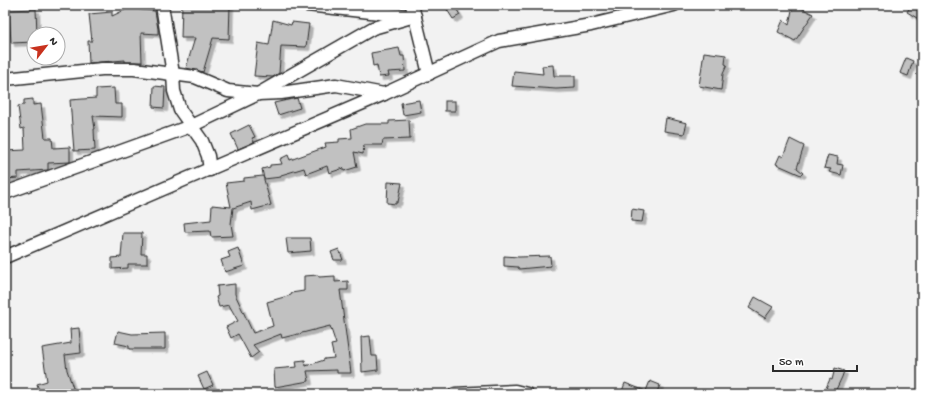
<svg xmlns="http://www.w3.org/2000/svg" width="927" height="399" font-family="'Gochi Hand',sans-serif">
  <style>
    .building { fill: #c1c1c1; stroke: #2b2b2b; filter: url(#shadow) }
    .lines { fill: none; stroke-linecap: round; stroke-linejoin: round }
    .minor-casing { stroke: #2b2b2b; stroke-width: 15 }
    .minor { stroke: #fff; stroke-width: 12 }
  </style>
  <defs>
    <filter id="shadow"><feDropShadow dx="3.5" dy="3.5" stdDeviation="0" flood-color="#0004"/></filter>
  </defs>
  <rect width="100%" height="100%" fill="#f2f2f2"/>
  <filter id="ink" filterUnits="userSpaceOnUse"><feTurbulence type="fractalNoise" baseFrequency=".025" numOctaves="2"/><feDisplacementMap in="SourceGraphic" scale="8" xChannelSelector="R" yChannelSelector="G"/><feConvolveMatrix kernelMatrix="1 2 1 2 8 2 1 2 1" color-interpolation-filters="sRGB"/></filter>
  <g filter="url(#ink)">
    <!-- building -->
    <g class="building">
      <polygon points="182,5 230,5 229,39 213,38 203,72 196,70 186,68 195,38 181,38"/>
      <polygon points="444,5 454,5 460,15 453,19"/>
      <polygon points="793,5 795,5 813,14 795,41 778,32 783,20 789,25"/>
      <polygon points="911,5 922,5 922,21 907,12"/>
      <polygon points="133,6 133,9 155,11 158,29 158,34 141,33 142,62 125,62 125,60 89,63 88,41 92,41 89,14 112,12 112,16"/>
      <polygon points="36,9 37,34 34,34 34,42 11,43 9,10"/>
      <polygon points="273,20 291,25 292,22 309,24 306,47 281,46 279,73 273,77 254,76 258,43 269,45"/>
      <polygon points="399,48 401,56 404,56 405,71 388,72 389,76 379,77 377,65 373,66 371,53"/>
      <polygon points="704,52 726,55 725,64 727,65 723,74 721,90 699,86"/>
      <polygon points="906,58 913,61 908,76 900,73"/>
      <polygon points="553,65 554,76 575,76 575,88 556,89 512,86 514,71 543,74 542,66"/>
      <polygon points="154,86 165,87 164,108 153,107"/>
      <polygon points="114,88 115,104 122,104 122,117 93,116 95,129 94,129 95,150 74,151 70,100 96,98 96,89"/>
      <polygon points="297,98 300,108 278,115 274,103"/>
      <polygon points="33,99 33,105 41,104 45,138 52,138 53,148 70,147 70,162 48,163 48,170 18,172 18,178 5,179 5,151 25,150 24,128 21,129 18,106 24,105 24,100"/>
      <polygon points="419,100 421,112 403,115 401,103"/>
      <rect x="445" y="101" width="10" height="10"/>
      <polygon points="666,118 687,123 684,134 664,131"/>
      <polygon points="409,120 410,139 383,140 382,145 364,145 363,154 354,152 357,167 344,171 344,168 329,173 327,166 306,174 304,168 281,175 281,177 264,179 262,169 270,167 270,165 282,164 280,159 288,155 290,160 326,147 325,143 339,142 339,139 352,138 351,129 365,124 389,124 389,121"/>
      <polygon points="249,125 255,137 252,138 254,142 238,149 231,134"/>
      <polygon points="790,139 804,146 797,168 803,173 801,175 776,164 780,155 783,157"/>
      <polygon points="828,155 838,157 837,164 843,165 841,175 829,172 831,169 824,168"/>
      <polygon points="263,176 271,205 252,210 251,202 233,208 231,224 233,236 211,237 210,231 185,232 184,223 211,220 212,205 231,207 226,183 244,181 244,178"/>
      <polygon points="388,182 402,183 398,202 396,202 396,204 387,203"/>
      <polygon points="632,209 644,211 642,222 631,221"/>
      <polygon points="123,233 142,233 141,254 147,254 147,264 128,264 128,268 112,269 112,258 121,257"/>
      <polygon points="286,238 310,238 311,251 288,253"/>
      <polygon points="238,248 244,266 225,272 221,260 230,257 228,252"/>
      <polygon points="339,249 343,260 334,260 331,252"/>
      <polygon points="504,256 519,257 550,256 551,266 519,269 518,267 504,266"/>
      <polygon points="318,275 319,277 335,276 335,282 348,281 348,290 340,290 351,373 337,373 337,370 307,371 309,381 275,387 274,369 297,367 296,361 305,360 306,366 324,360 324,359 334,358 331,345 336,344 330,326 282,338 281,334 253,345 259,352 251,358 238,334 231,338 226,327 238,321 229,305 219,307 216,297 218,296 217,286 235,284 235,294 253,333 273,326 267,302 291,295 291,293 304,291 304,276"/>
      <polygon points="755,297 773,307 765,318 749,308"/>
      <polygon points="79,328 81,353 65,355 67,370 75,394 40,394 37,384 47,381 42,348 71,343 70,329"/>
      <polygon points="118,331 132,334 165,333 165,349 129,349 129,346 115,343"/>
      <polygon points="370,336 372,356 377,356 378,370 362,372 361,337"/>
      <polygon points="835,368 844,371 842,377 834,394 828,394 829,390 826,388 830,379 832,380"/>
      <polygon points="207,372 213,385 204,389 198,376"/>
      <polygon points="650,381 660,385 656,394 621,394 625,383 646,391"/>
    </g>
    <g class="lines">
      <defs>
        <g id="minor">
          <polyline points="162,5 173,74 174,91 180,110 202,141 208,156 210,170"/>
          <polyline points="307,5 407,16"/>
          <polyline points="412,5 429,74"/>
          <polyline points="5,79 102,69 134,69 195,77 228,91 258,94 281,93 336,85 384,94"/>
          <polyline points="5,193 191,126 258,94 373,28 415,16"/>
          <polyline points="5,257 384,94 499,41 591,25 674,5"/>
          <polyline points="455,394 515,391 527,394"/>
        </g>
      </defs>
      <!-- minor casing -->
      <use href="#minor" class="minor-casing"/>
      <!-- minor -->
      <use href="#minor" class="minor"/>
    </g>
  </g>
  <!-- margin -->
  <rect width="927" height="399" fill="none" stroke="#fff" stroke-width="20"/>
  <rect x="10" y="10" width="907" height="379" fill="none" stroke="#2b2b2b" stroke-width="1.5" filter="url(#ink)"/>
  <!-- north arrow -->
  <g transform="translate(46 46) rotate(59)"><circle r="19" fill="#ffffff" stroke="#aaaaaa"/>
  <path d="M0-3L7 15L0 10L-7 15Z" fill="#c8321e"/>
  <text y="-6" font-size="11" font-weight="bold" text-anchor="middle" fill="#2b2b2b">N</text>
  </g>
  <!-- scale -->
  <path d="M773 365v6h84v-6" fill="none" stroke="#2b2b2b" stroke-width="2"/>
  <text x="779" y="365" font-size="12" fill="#2b2b2b" stroke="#ffffff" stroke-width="3" paint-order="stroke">50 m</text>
</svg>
